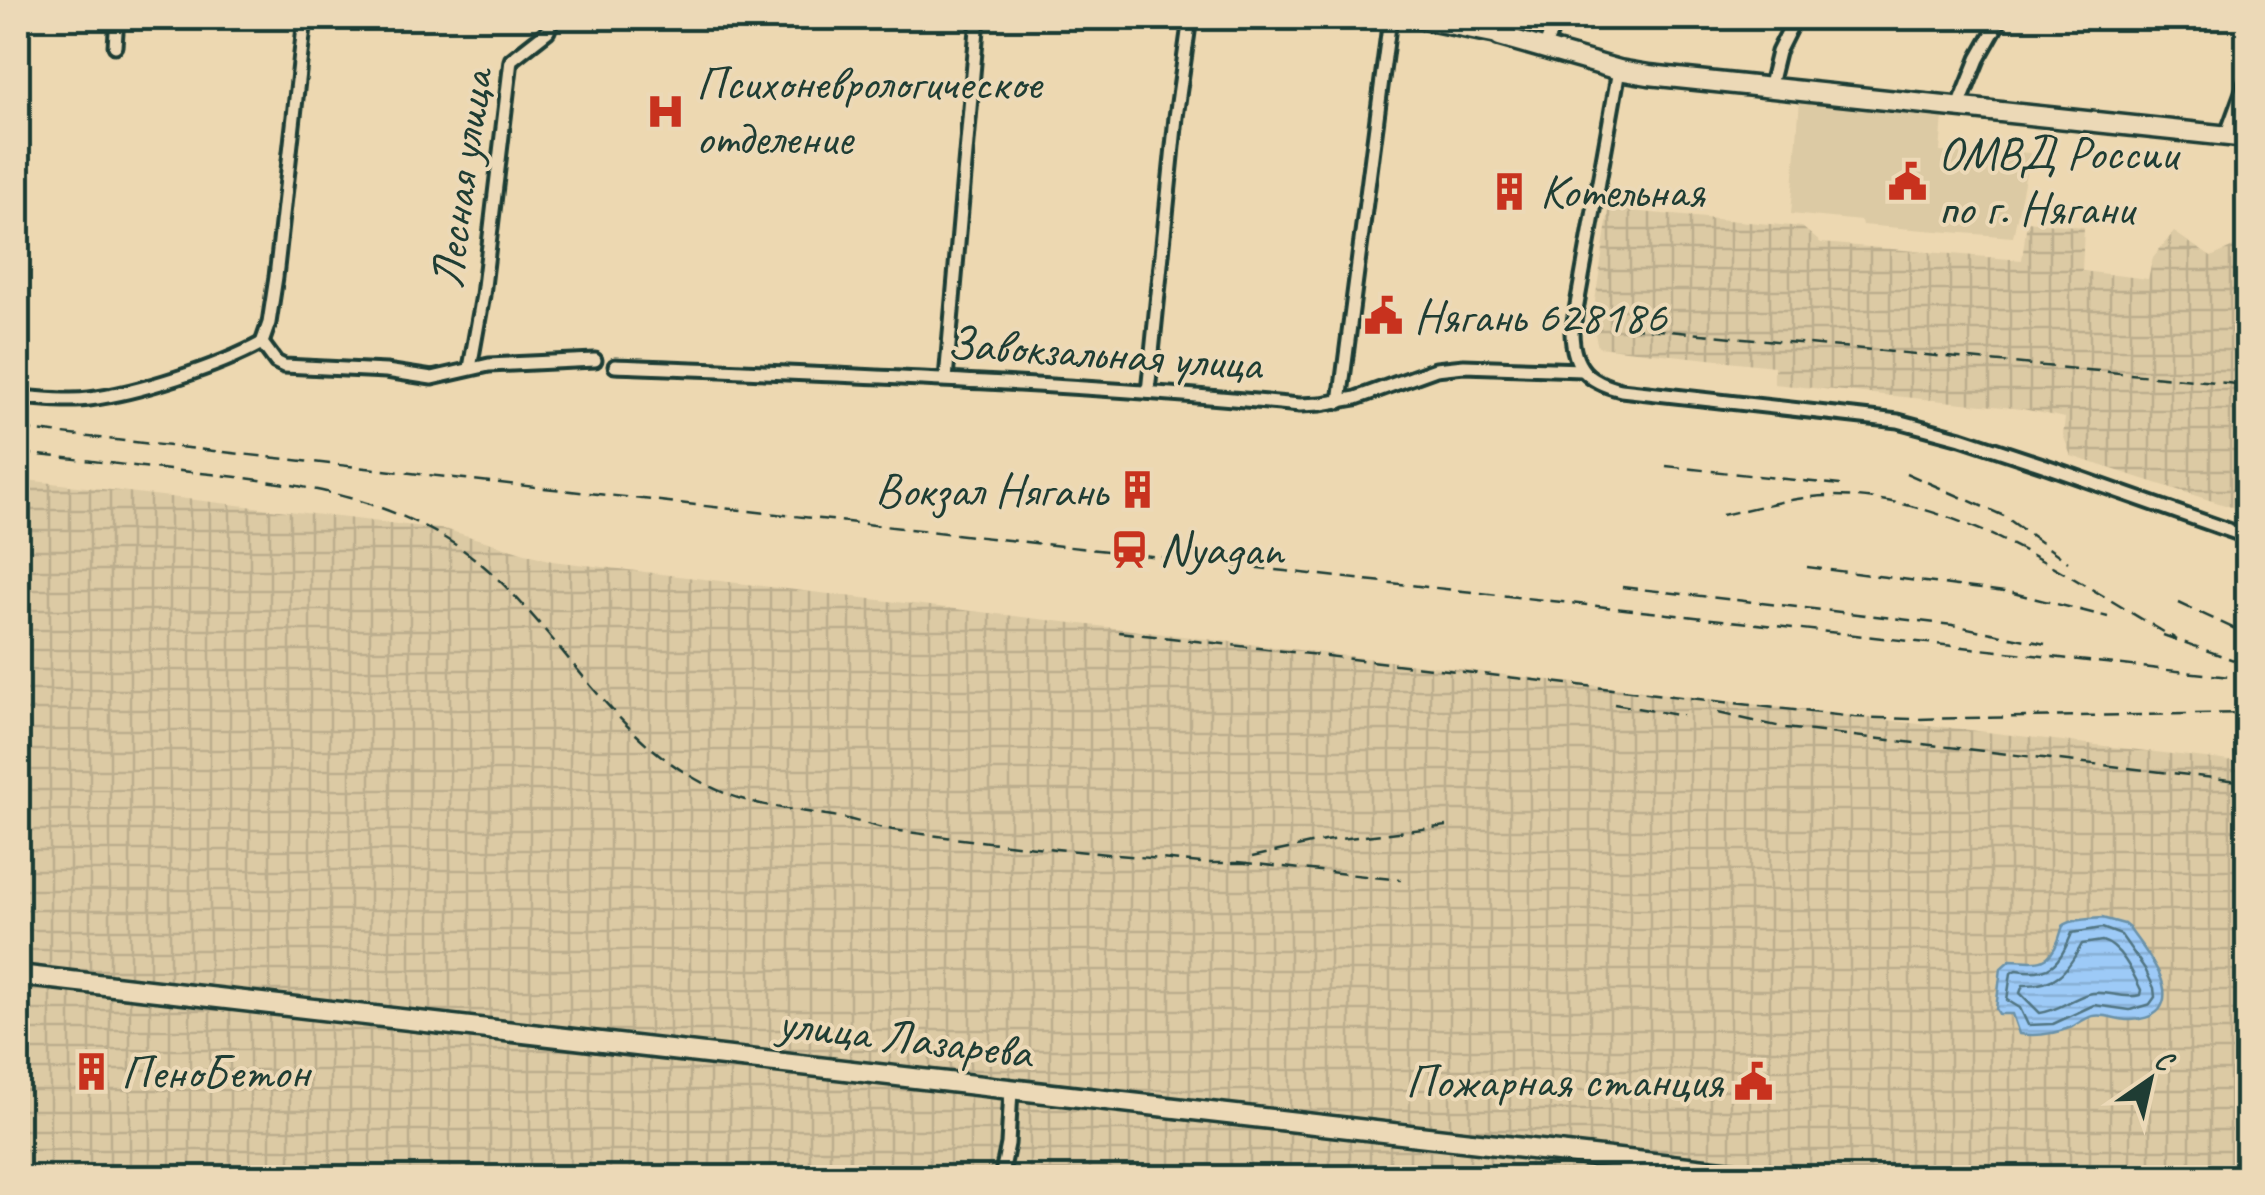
<svg xmlns="http://www.w3.org/2000/svg" width="2265" height="1195" font-family="Caveat,sans-serif">
  <style>
    .built { fill: #dccaa4 }
    .industrial { fill: url(#industrial-grid) }
    .water { fill: url(#water-rules); stroke: #6b92a9; stroke-width: 2.5 }
    .lines { fill: none; stroke-linecap: round; stroke-linejoin: round }
    .shore { stroke: #517582; stroke-width: 2.5 }
    .minor-casing { stroke: #1f3d34; stroke-width: 19 }
    .tertiary-casing { stroke: #1f3d34; stroke-width: 22 }
    .secondary-casing { stroke: #1f3d34; stroke-width: 25 }
    .minor { stroke: #ecd9b7; stroke-width: 11 }
    .tertiary { stroke: #ecd9b7; stroke-width: 15 }
    .secondary { stroke: #ecd9b7; stroke-width: 18 }
    .rail { stroke: #1f3d34; stroke-width: 2.5; stroke-dasharray: 15 8; stroke-linecap: butt }
    .labels { text-anchor: middle; dominant-baseline: central; stroke-width: 8; stroke-linejoin: round; paint-order: stroke }
    .poi-label { font-size: 48px; fill: #1f3d34; stroke: #ecd9b7; text-anchor: start }
    .street-label { font-size: 48px; fill: #1f3d34; stroke: #ecd9b7 }
  </style>
  <defs>
    <pattern id="industrial-grid" width="8" height="8" patternUnits="userSpaceOnUse" patternTransform="scale(2.5)"><rect width="8" height="8" fill="#dccaa4"/><path d="M0 4h8M4 0v8" fill="none" stroke="#bcae8e"/></pattern>
    <pattern id="water-rules" width="6" height="5" patternUnits="userSpaceOnUse" patternTransform="scale(2.5)"><rect width="6" height="5" fill="#9dcaf7"/><path d="M0 2.5h6" fill="none" stroke="#87aed4"/></pattern>
  </defs>
  <rect width="100%" height="100%" fill="#edd8b1"/>
  <filter id="ink" filterUnits="userSpaceOnUse"><feTurbulence type="fractalNoise" baseFrequency=".01" numOctaves="2"/><feDisplacementMap in="SourceGraphic" scale="20" xChannelSelector="R" yChannelSelector="G"/><feConvolveMatrix kernelMatrix="1 2 1 2 8 2 1 2 1" color-interpolation-filters="sRGB"/></filter>
  <g filter="url(#ink)">
    <!-- built -->
    <polygon class="built" points="1800,100 1943,116 1940,152 1977,155 1984,149 2030,153 2013,237 1862,225 1861,221 1791,214"/>
    <!-- industrial -->
    <g class="industrial">
      <polygon points="1609,209 1802,227 1821,243 2022,260 2027,221 2084,227 2082,271 2148,279 2153,257 2174,232 2211,257 2247,241 2247,512 2071,456 2063,435 2065,418 2023,409 1774,384 1774,366 1598,347 1592,321"/>
      <polygon points="18,479 448,530 552,561 2247,763 2247,1177 18,1178"/>
    </g>
    <!-- water -->
    <path class="water" d="M 2102,918 L 2124,924 L 2129,928 C 2142,948 2178,986 2159,1010 C 2153,1017 2140,1020 2131,1020 C 2118,1021 2106,1013 2093,1016 C 2085,1018 2079,1023 2072,1027 C 2054,1034 2038,1037 2019,1034 L 2012,1014 L 1999,1014 L 1996,1009 L 2001,968 L 2010,960 C 2032,960 2048,968 2058,941 C 2059,939 2062,928 2063,926 C 2070,919 2092,919 2102,918 Z"/>
    <g class="lines">
      <!-- shore -->
      <g class="shore">
        <path d="M 2102,928 L 2121,935 L 2145,969 L 2154,988 L 2155,997 L 2150,1004 L 2130,1010 L 2094,1005 L 2053,1024 L 2028,1025 L 2020,1008 L 2007,1000 L 2011,973 L 2016,970 C 2051,976 2060,963 2072,933 Z"/>
        <path d="M 2102,941 C 2121,946 2133,973 2141,990 L 2140,995 C 2122,1000 2106,989 2088,994 C 2071,999 2058,1011 2040,1013 L 2020,993 L 2023,985 C 2057,986 2067,971 2082,944 Z"/>
      </g>
      <defs>
        <g id="minor">
          <polyline points="115,46 117,18"/>
          <polyline points="1543,49 1558,18"/>
          <path d="M 1619,70 L 1572,333 C 1573,368 1588,382 1621,390 L 1898,421 L 1961,438 L 2046,466 L 2248,537"/>
          <polyline points="1769,89 1778,52 1795,18"/>
          <polyline points="1958,109 1978,59 2001,18"/>
          <polyline points="2226,136 2248,76"/>
          <polyline points="2241,137 2248,118"/>
          <polyline points="262,343 276,362 284,366 386,371 432,378 489,365 595,360"/>
          <polyline points="262,343 269,323 276,277 305,18"/>
          <path d="M 615,366 C 843,375 1072,383 1300,405 L 1321,404 L 1356,398 L 1436,369 L 1464,366 L 1582,370"/>
          <polyline points="470,368 483,295 511,60 548,31 552,18"/>
          <polyline points="946,379 978,18"/>
          <polyline points="1148,392 1176,117 1190,18"/>
          <path d="M 18,397 C 41,398 65,402 89,399 C 138,393 218,367 262,343"/>
          <polyline points="1340,402 1390,18"/>
          <polyline points="1001,1178 1008,1144 1011,1090"/>
        </g>
        <polyline id="tertiary" points="1410,18 1500,36"/>
        <g id="secondary">
          <polyline points="1497,18 1500,36 1619,70 1649,75 2248,138"/>
          <polyline points="18,975 1784,1178"/>
        </g>
      </defs>
      <!-- minor casing -->
      <use href="#minor" class="minor-casing"/>
      <!-- tertiary casing -->
      <use href="#tertiary" class="tertiary-casing"/>
      <!-- secondary casing -->
      <use href="#secondary" class="secondary-casing"/>
      <!-- minor -->
      <use href="#minor" class="minor"/>
      <!-- tertiary -->
      <use href="#tertiary" class="tertiary"/>
      <!-- secondary -->
      <use href="#secondary" class="secondary"/>
      <!-- rail -->
      <g class="rail">
        <polyline points="1626,327 2248,385"/>
        <polyline points="18,429 2248,679"/>
        <path d="M 18,453 C 65,457 113,464 161,469 C 281,481 408,491 499,580 C 571,650 616,740 709,786 C 748,806 790,809 833,816 C 856,820 877,828 900,831 C 1000,845 1101,853 1201,863 L 1250,863"/>
        <polyline points="1666,466 1840,485"/>
        <polyline points="1906,473 2004,516 2068,562"/>
        <path d="M 1722,515 C 1756,508 1792,497 1827,496 C 1958,494 2068,578 2176,639"/>
        <polyline points="1807,567 2013,593 2108,617"/>
        <polyline points="1622,587 1953,625 2045,644"/>
        <polyline points="2179,603 2248,635"/>
        <polyline points="1119,632 1854,717 1913,719 2248,713"/>
        <polyline points="2163,635 2248,665"/>
        <polyline points="1614,704 1683,716"/>
        <polyline points="1718,713 1786,728 2248,782"/>
        <polyline points="1252,857 1324,841 1447,826"/>
        <polyline points="1238,862 1401,880"/>
      </g>
    </g>
  </g>
  <!-- icons -->
  <defs>
    <symbol id="hospital-bare" viewBox="-9 -9 18 18"><path d="M-5-5h3v3.5h4V-5h3V5h-3V1.5h-4V5h-3Z" fill="#c8321e" stroke="#ecd9b7" stroke-width="2.5" paint-order="stroke"/></symbol>
    <symbol id="civic-bare" viewBox="-9 -9 18 18"><path d="M-.6-6.5H3V-4.5H.6V-3L4-1V1h2V6H-6V1h2V-1L-.6-3ZM-1.2 2.5V6h2.4V2.5Z" fill="#c8321e" stroke="#ecd9b7" stroke-width="2.5" paint-order="stroke"/></symbol>
    <symbol id="building-bare" viewBox="-9 -9 18 18"><path d="M-4-6H4V6H1V3H-1V6H-4ZM-2.5-4.3h1.7v1.8h-1.7ZM.8-4.3h1.7v1.8H.8ZM-2.5-1h1.7V.8h-1.7ZM.8-1h1.7V.8H.8Z" fill="#c8321e" stroke="#ecd9b7" stroke-width="2.5" paint-order="stroke"/></symbol>
    <symbol id="station-bare" viewBox="-9 -9 18 18"><path d="M-3-6H3Q5-6 5-4V2Q5 4 3 4L4.5 6H3L1.5 4h-3L-3 6H-4.5L-3 4Q-5 4-5 2V-4Q-5-6-3-6ZM-3.5-4v3h7v-3ZM-3.5 1v1.5H-2V1ZM2 1v1.5H3.5V1Z" fill="#c8321e" stroke="#ecd9b7" stroke-width="2.5" paint-order="stroke"/></symbol>
  </defs>
  <g fill-rule="evenodd">
    <use href="#hospital-bare" x="638" y="84" width="55" height="55"/>
    <use href="#civic-bare" x="1880" y="154" width="55" height="55"/>
    <use href="#building-bare" x="1482" y="164" width="55" height="55"/>
    <use href="#civic-bare" x="1356" y="288" width="55" height="55"/>
    <use href="#building-bare" x="1110" y="462" width="55" height="55"/>
    <use href="#station-bare" x="1102" y="522" width="55" height="55"/>
    <use href="#building-bare" x="64" y="1044" width="55" height="55"/>
    <use href="#civic-bare" x="1726" y="1054" width="55" height="55"/>
  </g>
  <g class="labels">
    <!-- poi labels -->
    <g class="poi-label">
      <text x="696" y="83">Психоневрологическое<tspan x="696" dy="55">отделение</tspan></text>
      <text x="1938" y="153">ОМВД России<tspan x="1938" dy="55">по г. Нягани</tspan></text>
      <text x="1540" y="191">Котельная</text>
      <text x="1414" y="316">Нягань 628186</text>
      <text x="1107" y="490" text-anchor="end">Вокзал Нягань</text>
      <text x="1159" y="549">Nyagan</text>
      <text x="121" y="1072">ПеноБетон</text>
      <text x="1723" y="1081" text-anchor="end">Пожарная станция</text>
    </g>
    <!-- street labels -->
    <g class="street-label">
      <text transform="translate(461 179) rotate(-82)">Лесная улица</text>
      <text transform="translate(1104 353) rotate(4)">Завокзальная улица</text>
      <text transform="translate(905 1037) rotate(7)">улица Лазарева</text>
    </g>
  </g>
  <!-- margin -->
  <rect width="2265" height="1195" fill="none" stroke="#ecd9b7" stroke-width="60"/>
  <rect x="30" y="30" width="2205" height="1135" fill="none" stroke="#1f3d34" stroke-width="4" filter="url(#ink)"/>
  <!-- north arrow -->
  <g transform="translate(2150 1080) rotate(34)" stroke="#ecd9b7" stroke-width="8" paint-order="stroke">
  <path d="M0-8L18 38L0 25L-18 38Z" fill="#1f3d34"/>
  <text y="-15" font-size="28" font-weight="bold" text-anchor="middle" fill="#1f3d34">С</text>
  </g>
</svg>
